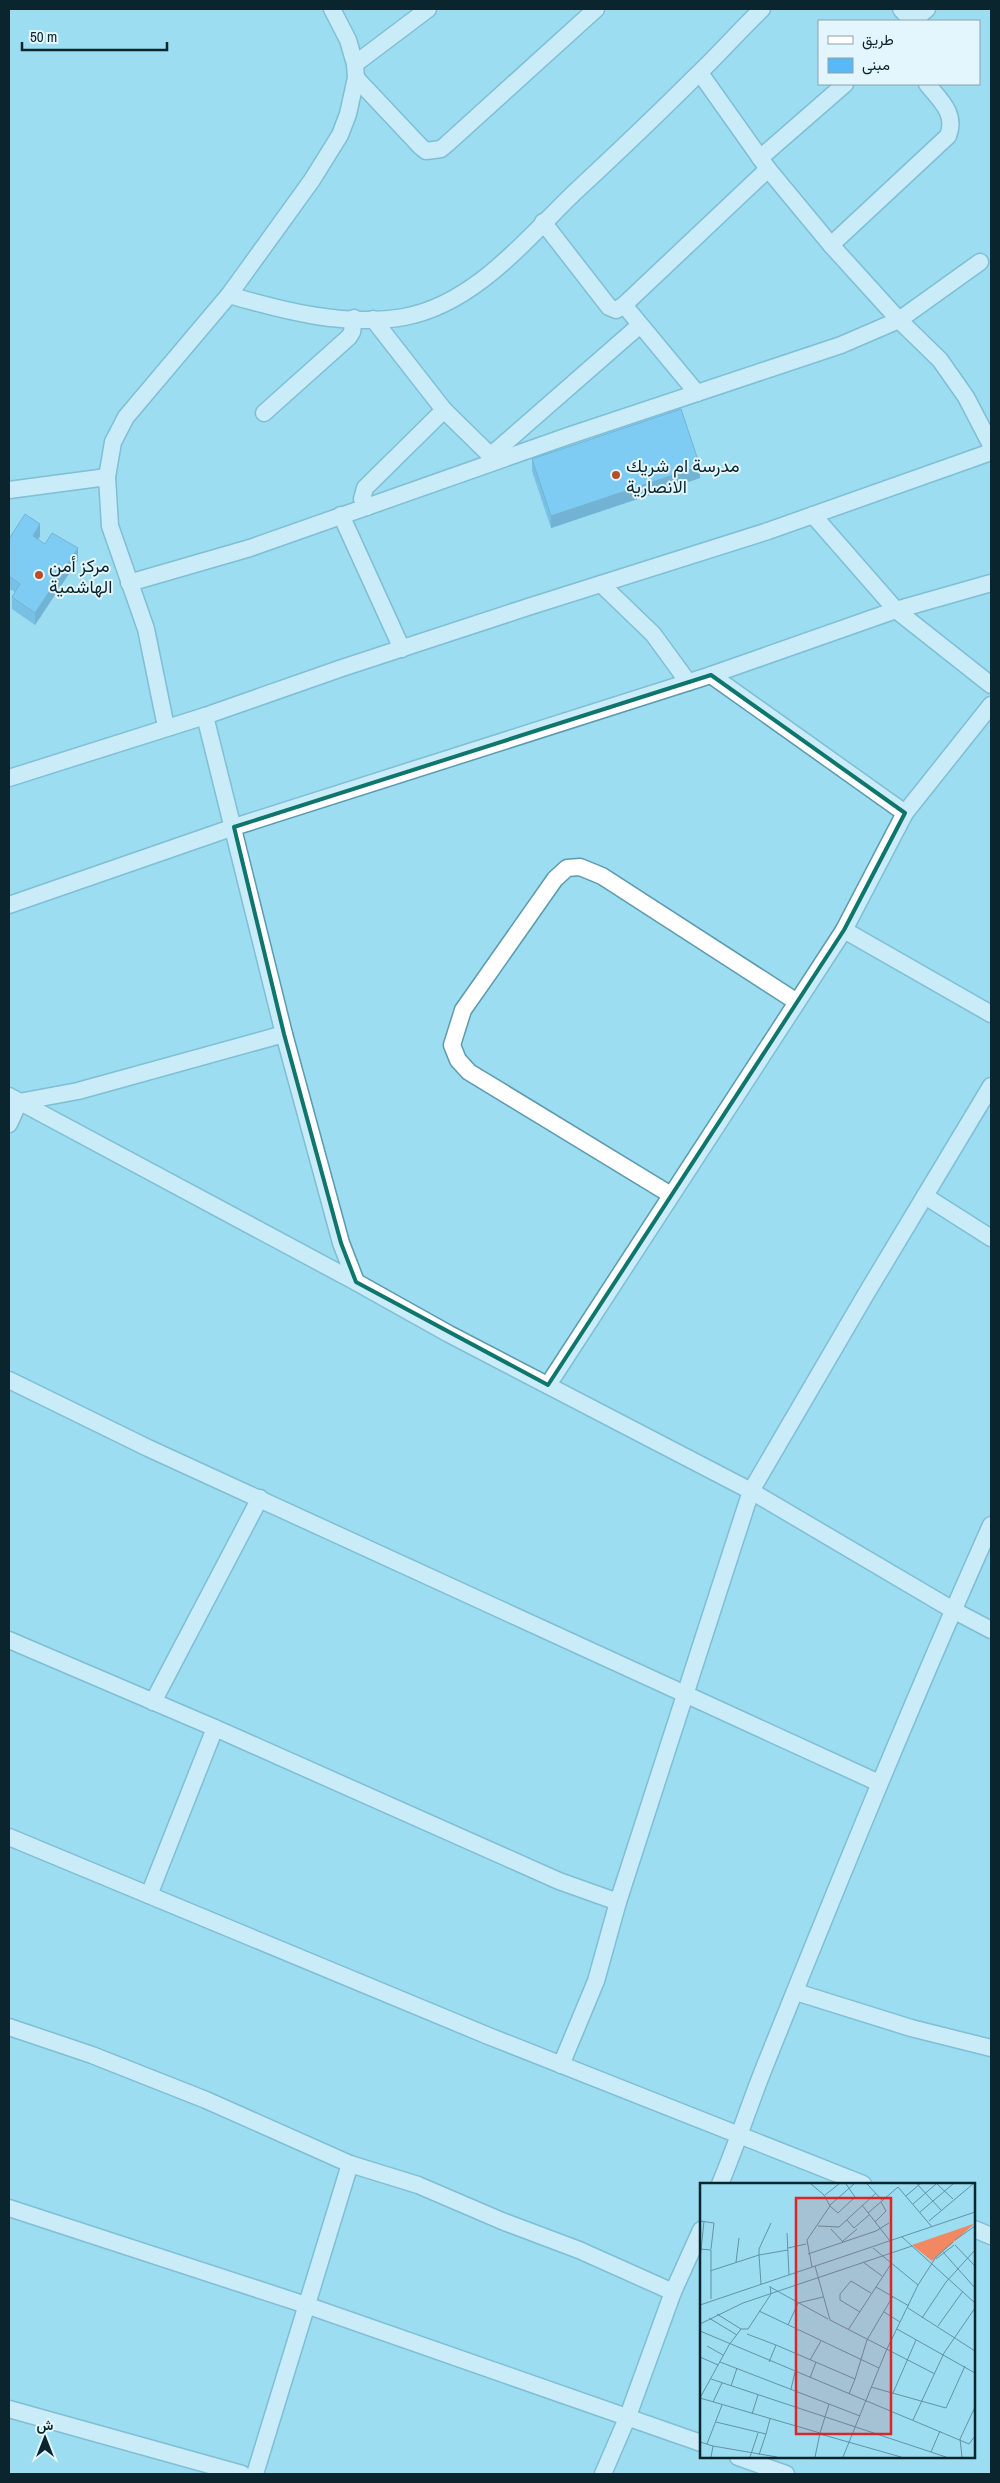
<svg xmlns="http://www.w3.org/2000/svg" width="1000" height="2483" font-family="'Archivo Narrow',Vazirmatn,sans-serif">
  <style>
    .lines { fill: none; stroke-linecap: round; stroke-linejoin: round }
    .street-casing { stroke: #5c9aae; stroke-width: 19 }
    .street { stroke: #fff; stroke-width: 16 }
    .wall { fill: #4d9fd4 }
    .shaded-wall { fill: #3e82ad }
    .building { fill: #59b9f7; stroke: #3e82ad }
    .marked { fill: none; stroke: #0f766e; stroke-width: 4; stroke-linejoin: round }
    .poi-dot { fill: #b64f28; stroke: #e4f6fd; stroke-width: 2 }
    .labels { text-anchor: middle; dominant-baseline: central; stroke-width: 4; stroke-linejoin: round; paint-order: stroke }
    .poi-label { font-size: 18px; fill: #0a252d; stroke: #e4f6fd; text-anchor: start }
    .inset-road { fill: none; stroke: #6293a3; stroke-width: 1 }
    .view { fill: #d62828; fill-opacity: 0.15; stroke: #d62828; stroke-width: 2.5 }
    .inset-edge { fill: none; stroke: #0a252d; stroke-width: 2.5 }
  </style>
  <rect width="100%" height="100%" fill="#9dddf2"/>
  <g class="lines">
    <defs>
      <g id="street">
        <polyline points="901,9 912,21"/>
        <polyline points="913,21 927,9"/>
        <polyline points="355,64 428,9"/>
        <polyline points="700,73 768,169 831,245 899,320 940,360 966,397 991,445"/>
        <polyline points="356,78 421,147 426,151 441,149 448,143 596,9"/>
        <polyline points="760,158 845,84"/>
        <polyline points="543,222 609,307 616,310 624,305 768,169"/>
        <path d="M 831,245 L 948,136 C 957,114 940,100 927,84"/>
        <path d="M 229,295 C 284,311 345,327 404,317 C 475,304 526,239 575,192 C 617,153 658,114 698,74 C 720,53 740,30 762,9"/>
        <polyline points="624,305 697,393"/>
        <polyline points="373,319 444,410 496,461"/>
        <polyline points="264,413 349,337 352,332 354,318"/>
        <polyline points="490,456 640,325"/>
        <polyline points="9,490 107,477"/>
        <polyline points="367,507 362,499 365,488 444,410"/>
        <polyline points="341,515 402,649"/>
        <polyline points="813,515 896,610 991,685"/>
        <polyline points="129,583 250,548 568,436 841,345 899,320 980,262"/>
        <polyline points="601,584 653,634 688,682"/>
        <polyline points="711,675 905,813"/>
        <polyline points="205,716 284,1034 341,1243 356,1282 449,1334 751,1491 953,1610 991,1630"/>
        <polyline points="166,727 146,629 110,526 107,477 113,442 126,417 229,295 312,180 340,135 348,114 356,78 355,64 348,40 332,9"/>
        <polyline points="9,778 205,716 342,668 528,607 768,531 991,452"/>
        <polyline points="9,905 234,827 711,675 896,610 991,583"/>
        <polyline points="844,930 991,1014"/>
        <polyline points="9,1096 356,1282"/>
        <polyline points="9,1124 19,1102 78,1091 284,1034"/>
        <polyline points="671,1195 469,1072 458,1060 452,1045 463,1010 555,879 567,868 580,867 602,876 797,1002"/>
        <polyline points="925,1196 991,1238"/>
        <polyline points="9,1380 148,1448 879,1783"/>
        <polyline points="548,1385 844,930 905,813 991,705"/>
        <polyline points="9,1640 215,1728 559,1881 618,1902 751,1491 866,1294 991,1086"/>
        <polyline points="153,1702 260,1498"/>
        <polyline points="9,1837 486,2035 863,2184"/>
        <polyline points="149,1895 215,1728"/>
        <polyline points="796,1992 911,2028 991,2048"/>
        <polyline points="9,2027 92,2055 206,2100 350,2164 418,2185 502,2221 579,2250 673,2292"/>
        <polyline points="561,2065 596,1981 618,1902"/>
        <path d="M 720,2184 C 736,2146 749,2106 764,2068 C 837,1886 911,1704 991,1525"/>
        <polyline points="9,2208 306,2305 701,2443"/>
        <polyline points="974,2229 991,2236"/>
        <polyline points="9,2409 242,2474"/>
        <polyline points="738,2457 786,2474"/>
        <polyline points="255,2474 350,2164"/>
        <polyline points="603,2474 628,2416 673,2292 701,2230"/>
      </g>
    </defs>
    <!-- street casing -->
    <use href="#street" class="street-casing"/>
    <!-- street -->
    <use href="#street" class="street"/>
  </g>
  <!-- wall -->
  <g class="wall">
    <polygon points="532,459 700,478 551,528 532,471"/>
    <polygon points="40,536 38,540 45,544 78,560 35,625 12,609 12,597 15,592 9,589 9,539"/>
  </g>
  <!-- shaded-wall -->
  <g class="shaded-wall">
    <polygon points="700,466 700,478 551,528 551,516"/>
    <polygon points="40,524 40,536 33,548 33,536"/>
    <polygon points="78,548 78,560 35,625 35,613"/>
  </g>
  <!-- building -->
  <g class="building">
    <polygon points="681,409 700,466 551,516 532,459"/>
    <polygon points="25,514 40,524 33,536 45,544 52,533 78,548 35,613 12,597 20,584 9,576 9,539"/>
  </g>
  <!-- marked area -->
  <path d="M0 0H1000V2483H0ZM 711,675 L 905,813 L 844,930 L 548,1385 L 356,1282 L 341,1243 L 284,1034 L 234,827 Z" fill="#9dddf2" fill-opacity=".55" fill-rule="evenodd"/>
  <path class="marked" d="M 711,675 L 905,813 L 844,930 L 548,1385 L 356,1282 L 341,1243 L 284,1034 L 234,827 Z"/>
  <!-- markers -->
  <g class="poi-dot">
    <circle cx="616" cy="475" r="5"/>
    <circle cx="39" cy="575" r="5"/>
  </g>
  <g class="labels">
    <!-- poi labels -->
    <g class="poi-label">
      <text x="626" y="465">مدرسة ام شريك<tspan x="626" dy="21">الانصارية</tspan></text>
      <text x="49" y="565">مركز أمن<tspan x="49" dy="21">الهاشمية</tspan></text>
    </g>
  </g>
  <!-- overview -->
  <g transform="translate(700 2183)">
    <rect width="275" height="275" fill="#9dddf2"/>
    <path d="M 273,42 L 232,78 L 212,62 L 273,41 Z" fill="#f28862"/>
    <path class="inset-road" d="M 111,1 L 124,12 L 130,23 L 107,57 L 112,84M 167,1 L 183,18M 217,1 L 241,27M 237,1 L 253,16M 125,12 L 139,1M 206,13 L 220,1M 213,21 L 236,1M 130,22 L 154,1M 162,22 L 190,58M 130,23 L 138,30 L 155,14 L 146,1M 220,29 L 253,1M 168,30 L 198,4 L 232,44M 147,37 L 154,45 L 169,32M 0,38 L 14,40 L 11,66M 229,38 L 273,1M 175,39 L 186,28 L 181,19M 71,40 L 59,66 L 59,72 L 88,67M 118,43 L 139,44 L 176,10M 131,46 L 143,59M 87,50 L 89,92M 202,54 L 275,120M 255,57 L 275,43M 143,58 L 157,46M 255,62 L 275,83M 88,65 L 106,61M 173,65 L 218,102M 0,66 L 11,67 L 11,116M 243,69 L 275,105M 108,71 L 176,48 L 189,40M 236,76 L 254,62M 0,77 L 4,38M 36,79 L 39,55M 163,79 L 182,93M 115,83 L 130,137 L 235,191M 10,88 L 59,72 L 61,101M 70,104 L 128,136M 176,104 L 209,123M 0,122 L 275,29M 208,125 L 275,168M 59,128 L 179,185M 160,129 L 140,117 L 140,111 L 151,98 L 171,110M 184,129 L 200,139M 17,131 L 41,146M 9,135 L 37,152M 222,135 L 246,99 L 275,67M 0,141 L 43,120 L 212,63M 88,142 L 98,120 L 123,114M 238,143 L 263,108M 197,146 L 275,190M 148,147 L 191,81M 0,148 L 269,261 L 275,253M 47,151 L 76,162M 7,163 L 23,172M 0,174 L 18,182M 110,177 L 121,158M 20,179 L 160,233M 69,179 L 76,162 L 155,196 L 167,157 L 193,113M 110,195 L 116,179M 11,196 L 246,274M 31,203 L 37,185M 171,204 L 246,225 L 265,183M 91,206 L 95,189M 193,210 L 216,157M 149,211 L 155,196M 0,215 L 120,250 L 129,221M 0,215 L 29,162 L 41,146 L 48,146 L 71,111 L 70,103M 13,219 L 22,200M 52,231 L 58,212M 213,237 L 244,170 L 275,125M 16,239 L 66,251 L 70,236M 120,251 L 201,274M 0,259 L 13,263 L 11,274M 7,261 L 22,222M 13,263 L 77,274M 231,269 L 240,248M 59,272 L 66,251M 50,274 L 58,250M 115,274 L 120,250M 143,274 L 186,168 L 218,102 L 236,74 L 253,59M 262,274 L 260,256 L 275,224"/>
    <path class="view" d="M 96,15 L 191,15 L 191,251 L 96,251 Z"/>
    <rect width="275" height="275" class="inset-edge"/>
  </g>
  <!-- border -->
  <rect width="1000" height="2483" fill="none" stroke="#0a252d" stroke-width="20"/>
  <!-- legend -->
  <rect x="818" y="20" width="162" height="65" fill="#e4f6fd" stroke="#8da2aa"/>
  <rect x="828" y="36" width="25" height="8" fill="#ffffff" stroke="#8da2aa"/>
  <text x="862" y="45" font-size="15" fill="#0a252d">طريق</text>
  <rect x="828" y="58" width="25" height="15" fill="#59b9f7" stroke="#8da2aa"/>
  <text x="862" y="70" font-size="15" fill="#0a252d">مبنى</text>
  <!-- north arrow -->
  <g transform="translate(45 2438)" stroke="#e4f6fd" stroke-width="4" paint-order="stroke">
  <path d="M0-4L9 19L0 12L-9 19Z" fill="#0a252d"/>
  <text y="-8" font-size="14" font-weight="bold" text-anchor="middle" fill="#0a252d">ش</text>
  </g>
  <!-- scale -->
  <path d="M22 42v8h145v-8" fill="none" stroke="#0a252d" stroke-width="2.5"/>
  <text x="30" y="42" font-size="15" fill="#0a252d" stroke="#e4f6fd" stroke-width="4" paint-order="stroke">50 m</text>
</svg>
